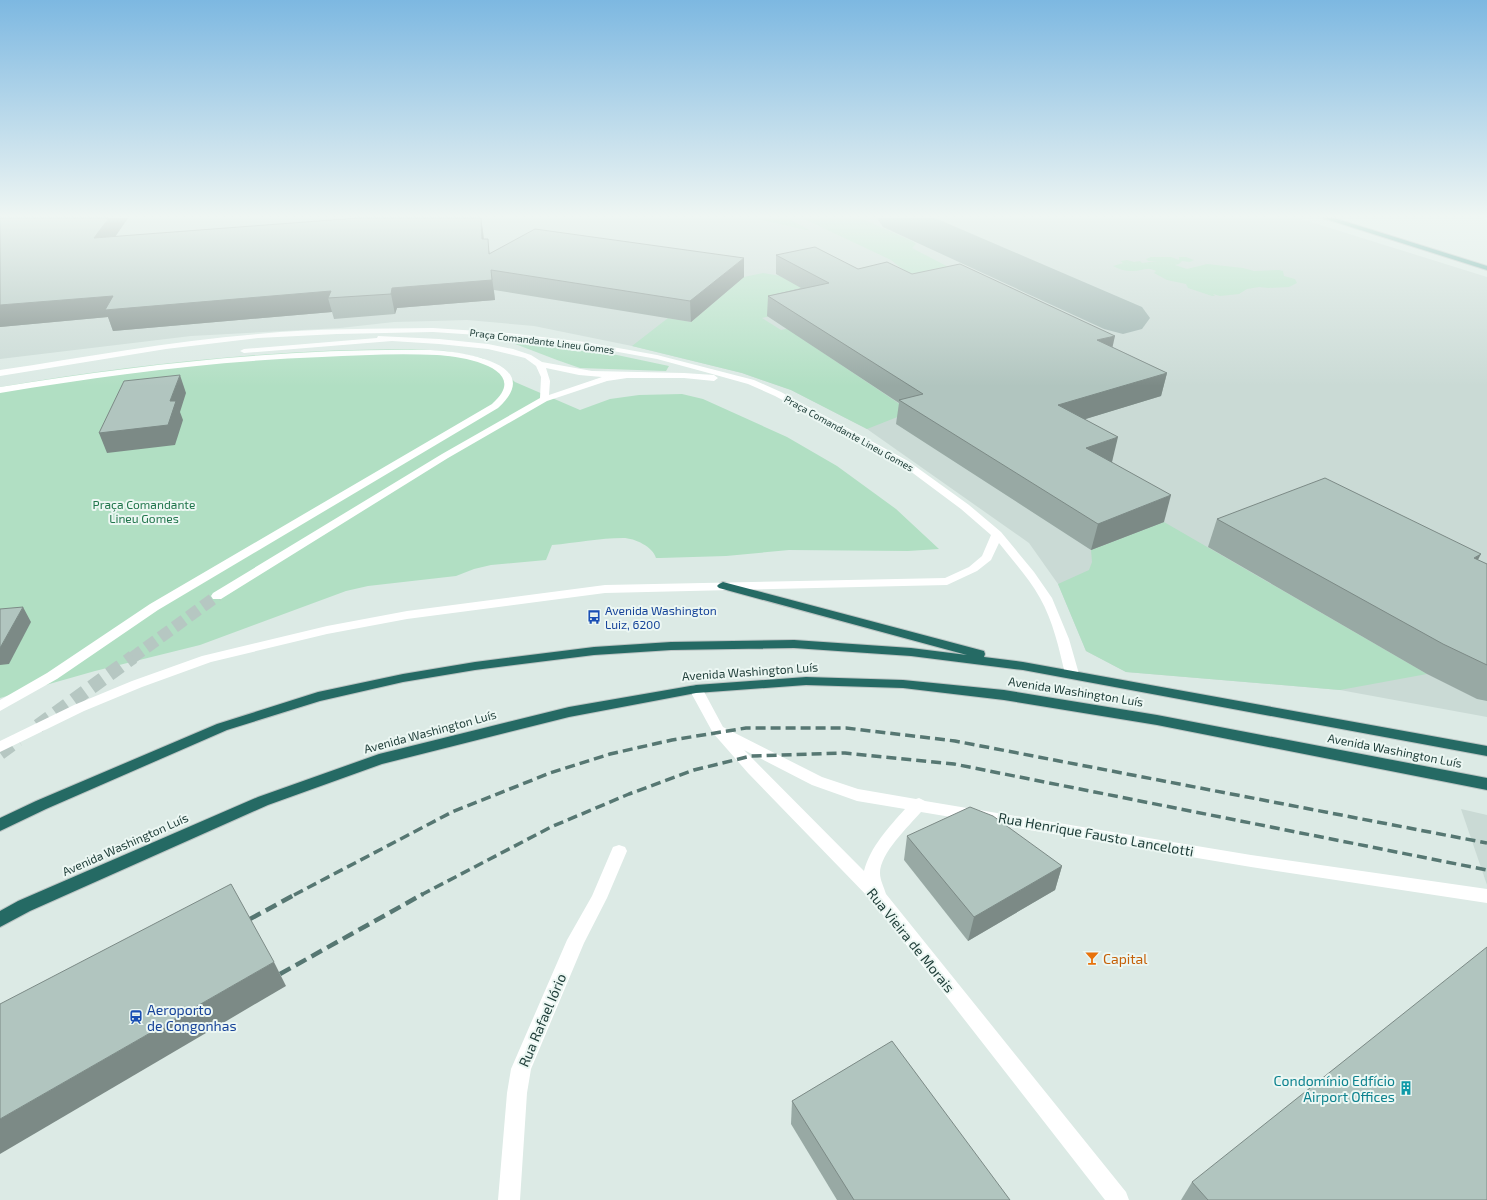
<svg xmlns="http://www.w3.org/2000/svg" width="1487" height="1200" font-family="'Exo 2',sans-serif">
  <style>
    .built { fill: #cadad5 }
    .green { fill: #b1dfc3; fill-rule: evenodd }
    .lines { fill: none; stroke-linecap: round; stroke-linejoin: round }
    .taxiway { fill: #99b0ac; fill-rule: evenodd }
    .minor-tunnel-far1 { stroke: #b6c7c2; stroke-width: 12; stroke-dasharray: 12 5.5; stroke-linecap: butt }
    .minor-tunnel { stroke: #b6c7c2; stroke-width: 14; stroke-dasharray: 14 8; stroke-linecap: butt }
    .major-casing { stroke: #bbc4c3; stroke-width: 2 }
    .highway-casing { stroke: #bbc4c3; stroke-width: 2 }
    .minor { fill: #fff; fill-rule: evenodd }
    .major { fill: #5ba59b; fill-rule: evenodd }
    .highway { fill: #256a64; fill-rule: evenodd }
    .rail-far1 { stroke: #567772; stroke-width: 3.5; stroke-dasharray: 10 5; stroke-linecap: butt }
    .rail { stroke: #567772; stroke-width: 4.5; stroke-dasharray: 12 6; stroke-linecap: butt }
    .wall { fill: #98a9a4 }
    .shaded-wall { fill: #7c8a86 }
    .building { fill: #b1c5bf; stroke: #7c8a86 }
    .labels { text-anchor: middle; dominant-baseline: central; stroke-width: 4; stroke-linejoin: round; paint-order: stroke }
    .far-street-label { font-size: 10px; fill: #1c3b36; stroke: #ecf7f3 }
    .park-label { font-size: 12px; fill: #22764d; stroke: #ecf7f3 }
    .transit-label { font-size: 12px; fill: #164399; stroke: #ecf7f3; text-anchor: start }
    .street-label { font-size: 12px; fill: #1c3b36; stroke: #ecf7f3 }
    .near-street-label { font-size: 14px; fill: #1c3b36; stroke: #ecf7f3 }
    .near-food-label { font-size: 14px; fill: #c56008; stroke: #ecf7f3; text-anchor: start }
    .near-transit-label { font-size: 14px; fill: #164399; stroke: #ecf7f3; text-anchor: start }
    .near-culture-label { font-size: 14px; fill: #0d838f; stroke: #ecf7f3; text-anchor: end }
  </style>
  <rect width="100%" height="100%" fill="#dceae5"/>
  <!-- built -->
  <g class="built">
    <polygon points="0,218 1298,218 1487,277 1487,717 1340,690 1126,672 1086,651 1058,584 1029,543 867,429 791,390 742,373 632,346 534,326 467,320 433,321 394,322 340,328 191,336 0,359"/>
    <polygon points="1461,809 1487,815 1487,885"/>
  </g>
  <!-- green -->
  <g class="green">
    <polygon points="753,218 787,218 809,230 806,230"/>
    <polygon points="802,218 860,218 912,241 916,244 912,248 960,273 917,281 891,260"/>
    <path d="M 1151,257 L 1171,257 L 1179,260 L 1179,257 L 1186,257 L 1194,260 L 1190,262 L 1182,261 L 1179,264 L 1175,265 L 1187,269 L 1207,264 L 1243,268 L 1254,271 L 1279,270 L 1283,271 L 1284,276 L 1295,279 L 1297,283 L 1289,287 L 1268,288 L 1259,287 L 1247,289 L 1239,294 L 1220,296 L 1213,294 L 1215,296 L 1212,296 L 1188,288 L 1186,284 L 1167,280 L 1154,273 L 1156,271 C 1147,266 1140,272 1131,271 C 1125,271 1118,269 1113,266 L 1123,263 L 1120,261 L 1127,260 L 1134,262 L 1140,261 L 1142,263 L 1157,261 L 1148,261 L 1146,259 Z"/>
    <path d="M 763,273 L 793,278 L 804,290 L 818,297 L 864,287 L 894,302 L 916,297 L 924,291 L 947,302 C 934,311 923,319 908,311 L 798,336 L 913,413 L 900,416 L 867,429 L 791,390 L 742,373 L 632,346 L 668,318 L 691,322 L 744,277 ZM 866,295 L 886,306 L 781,330 L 762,318 Z"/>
    <polygon points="510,342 617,355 669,366 666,371 580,368 557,360"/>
    <path d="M 412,349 L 447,351 L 482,358 L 495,364 L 515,382 L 580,410 L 610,399 L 639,395 L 682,394 L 703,399 L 787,437 L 837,466 L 896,509 L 939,549 L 908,551 L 789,550 L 726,556 L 660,558 L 656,558 C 653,547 635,538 623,538 C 600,538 575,543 552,545 L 546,560 L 491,565 L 474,569 L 456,576 L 368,586 L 346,591 L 200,645 L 95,671 L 0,698 L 0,387 C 136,364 274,349 412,349 Z"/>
    <polygon points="1164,522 1427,674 1340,690 1126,672 1086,651 1058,584 1089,570 1092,562 1091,550"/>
  </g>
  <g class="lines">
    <!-- taxiway -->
    <polygon class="taxiway" points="877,218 935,218 1142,307 1150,318 1142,329 1123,334 1104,329 883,227"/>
    <!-- minor-tunnel-far1 -->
    <polyline class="minor-tunnel-far1" points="132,658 217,596"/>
    <!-- minor-tunnel -->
    <g class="minor-tunnel">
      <polyline points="38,726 133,657"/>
      <polyline points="0,753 18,740"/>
    </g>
    <defs>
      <polygon id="major" points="1323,218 1334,218 1487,266 1487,270"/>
      <g id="highway">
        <polygon points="723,582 984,651 985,654 984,657 1023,662 1487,746 1487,756 1023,670 911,656 794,648 671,650 594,655 475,670 403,682 320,701 227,730 46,809 0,831 0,818 36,801 217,724 318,692 403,674 475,662 594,647 671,642 794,640 911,648 967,655 719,588 717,586 719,584"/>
        <polygon points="806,677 903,680 1004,690 1157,715 1487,778 1487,790 1157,725 1004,700 903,688 806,685 696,693 569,717 382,764 268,805 30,911 0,927 0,911 18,901 258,797 379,754 569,707 696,685"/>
      </g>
    </defs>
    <!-- major casing -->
    <use href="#major" class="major-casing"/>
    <!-- highway casing -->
    <use href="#highway" class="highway-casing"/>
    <!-- minor -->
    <g class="minor">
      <polygon points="1483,218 1487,218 1487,221"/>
      <path d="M 433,328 L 508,333 L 585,342 L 657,355 L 754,380 L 781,392 L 908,461 L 969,505 L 1001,532 L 1034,572 L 1052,598 L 1069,639 L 1079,674 L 1077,677 L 1072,678 L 1067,677 L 1065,674 C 1059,648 1053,621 1040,598 C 1029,578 1013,561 999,543 L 991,560 L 977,571 L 947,585 L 605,593 L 407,619 L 327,634 L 211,662 L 142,687 L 84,711 L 0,752 L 0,741 L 74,705 L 132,681 L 202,656 L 327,626 L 407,611 L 605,585 L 945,578 L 969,567 L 982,556 L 991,535 L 961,509 L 902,465 L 775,396 L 748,384 L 705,372 L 657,359 L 585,346 L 508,337 L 433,332 L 337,334 L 258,338 L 166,349 L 0,376 L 0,370 C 86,357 171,341 258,334 C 316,328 375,329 433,328 Z"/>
      <path d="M 378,336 L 439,339 L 488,344 L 513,349 L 531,355 L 542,362 L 592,371 L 684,373 L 714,375 L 718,378 L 714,381 L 684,378 L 627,378 L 607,381 L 547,401 L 448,458 L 221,599 L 213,599 L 211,596 L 213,593 L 442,454 L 540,398 L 541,377 L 536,366 L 525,358 L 488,349 L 439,344 L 392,341 L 244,353 L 240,351 L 244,349 L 377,338 ZM 546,368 L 579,375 L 602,377 L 549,395 L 550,381 Z"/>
      <path d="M 430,350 C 459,351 548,363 498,408 L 158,610 L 57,679 L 0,711 L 0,700 L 47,673 L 150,604 L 492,404 C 533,368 461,356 437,355 C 399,353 360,355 322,357 C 214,361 106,375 0,393 L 0,387 C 142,364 286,348 430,350 Z"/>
      <path d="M 696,685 L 701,686 L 723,727 L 822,777 L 858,789 L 916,799 L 919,798 L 925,801 L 1251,855 L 1487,889 L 1487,903 L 1251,867 L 921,812 C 909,826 880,853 880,873 C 880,880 884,887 886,894 L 1126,1192 L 1129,1200 L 1105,1200 L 872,901 L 748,773 L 713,733 L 689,689 L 691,686 ZM 744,750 L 812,785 L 857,801 L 905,809 C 889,827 870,847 864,871 Z"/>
      <polygon points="619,845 625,847 627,851 607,898 584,943 531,1069 527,1093 520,1200 498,1200 507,1093 511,1069 567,940 592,896 613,847"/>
    </g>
    <!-- major -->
    <use href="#major" class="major"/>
    <!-- highway -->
    <use href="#highway" class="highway"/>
    <!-- rail-far1 -->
    <g class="rail-far1">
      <polyline points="294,895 452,812 550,773 610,754 672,740 746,728 846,728 955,741 1487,843"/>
      <polyline points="421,895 551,827 629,794 694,770 751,756 845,753 954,764 1487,870"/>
    </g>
    <!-- rail -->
    <g class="rail">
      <polyline points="250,919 296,894"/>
      <polyline points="280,974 423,894"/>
    </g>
  </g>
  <!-- wall -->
  <g class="wall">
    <polygon points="0,218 128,218 115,237 358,218 481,218 484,239 490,253 744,277 691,322 494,290 495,300 397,308 395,314 334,319 332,312 113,331 108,317 0,327"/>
    <polygon points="776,255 858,269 912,274 1112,347 1167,373 1161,396 1085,419 1112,462 1111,462 1164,522 1091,550 896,424 899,403 767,316 768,296 801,288 776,274"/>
    <polygon points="1217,519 1478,560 1487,564 1487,701 1477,699 1427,674 1208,547"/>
    <polygon points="907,836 1062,866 1055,890 968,941 904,860"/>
    <polygon points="792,1101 1010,1200 837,1200 791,1124"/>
    <polygon points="1192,1182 1487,1200 1181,1200"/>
  </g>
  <!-- shaded-wall -->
  <g class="shaded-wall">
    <polygon points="109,218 128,218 101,257 94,238"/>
    <polygon points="481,218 483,231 485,258 482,239"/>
    <polygon points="744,258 744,277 691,322 690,301"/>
    <polygon points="491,270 495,300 397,308 395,314 391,294 392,288"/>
    <polygon points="331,291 328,298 332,312 113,331 108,317 0,327 0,305 113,296"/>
    <polygon points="1115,336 1110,358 1097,340"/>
    <polygon points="1167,373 1161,396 1053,429 1058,405"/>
    <polygon points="180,375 186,393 180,412 183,420 175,445 107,453 99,433 170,401"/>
    <polygon points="1118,437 1112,462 1080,473 1086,448"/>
    <polygon points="1171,495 1164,522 1091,550 1098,524"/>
    <polygon points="1481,554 1466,583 1474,558"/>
    <polygon points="23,607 31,622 9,664 0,665 0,648"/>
    <polygon points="1062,866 1055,890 968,941 974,917"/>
    <polygon points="274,962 286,986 0,1154 0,1119"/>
  </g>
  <!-- building -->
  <g class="building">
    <polygon points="0,218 109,218 94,238 358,218 481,218 482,239 488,239 489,254 535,229 744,258 690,301 491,270 492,280 392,288 391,294 328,298 331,291 105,310 113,296 0,305"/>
    <polygon points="815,247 858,269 887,262 912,274 960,264 1115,336 1097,340 1167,373 1058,405 1118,437 1086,448 1171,495 1098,524 899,400 923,394 768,296 829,283 776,255"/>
    <polygon points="180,375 170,401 176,401 168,425 99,433 124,381"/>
    <polygon points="1325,478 1481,554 1474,558 1487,564 1487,665 1443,644 1217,519"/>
    <polygon points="23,607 0,648 0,609"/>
    <polygon points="970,807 993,816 1062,866 974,917 907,836"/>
    <polygon points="231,884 274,962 0,1119 0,1004"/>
    <polygon points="1487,947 1487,1200 1208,1200 1192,1182"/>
    <polygon points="892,1041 1010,1200 854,1200 792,1101"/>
  </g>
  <!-- sky -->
  <linearGradient id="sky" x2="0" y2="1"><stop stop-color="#7db8e1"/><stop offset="0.56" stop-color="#eff6f3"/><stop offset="1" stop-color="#eff6f3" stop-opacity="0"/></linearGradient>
  <rect width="1487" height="386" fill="url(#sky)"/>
  <!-- icons -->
  <defs>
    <symbol id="bus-bare" viewBox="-9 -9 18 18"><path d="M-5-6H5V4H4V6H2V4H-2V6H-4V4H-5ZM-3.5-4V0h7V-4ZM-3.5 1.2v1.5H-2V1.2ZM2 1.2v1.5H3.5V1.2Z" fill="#1a4fb4" stroke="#ecf7f3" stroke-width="2.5" paint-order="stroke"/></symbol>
    <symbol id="bar-bare" viewBox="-9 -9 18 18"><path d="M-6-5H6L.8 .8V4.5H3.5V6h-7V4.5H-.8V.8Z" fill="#e8710a" stroke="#ecf7f3" stroke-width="2.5" paint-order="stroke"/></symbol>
    <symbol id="station-bare" viewBox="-9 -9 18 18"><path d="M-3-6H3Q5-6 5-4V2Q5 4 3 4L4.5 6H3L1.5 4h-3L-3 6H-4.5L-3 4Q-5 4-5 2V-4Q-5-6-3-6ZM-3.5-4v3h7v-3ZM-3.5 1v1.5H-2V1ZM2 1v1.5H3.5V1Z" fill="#1a4fb4" stroke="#ecf7f3" stroke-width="2.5" paint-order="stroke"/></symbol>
    <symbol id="building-bare" viewBox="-9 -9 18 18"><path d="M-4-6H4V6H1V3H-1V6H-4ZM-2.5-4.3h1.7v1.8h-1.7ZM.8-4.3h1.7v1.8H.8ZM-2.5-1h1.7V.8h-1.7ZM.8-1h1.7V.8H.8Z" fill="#0f9aa8" stroke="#ecf7f3" stroke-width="2.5" paint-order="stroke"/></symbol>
  </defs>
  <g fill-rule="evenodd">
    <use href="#bus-bare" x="584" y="607" width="20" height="20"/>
    <use href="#bar-bare" x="1082" y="948" width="20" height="20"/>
    <use href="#station-bare" x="126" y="1007" width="20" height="20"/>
    <use href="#building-bare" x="1396" y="1078" width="20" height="20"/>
  </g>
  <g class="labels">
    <!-- far-street labels -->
    <g class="far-street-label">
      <text transform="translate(542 341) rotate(7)">Praça Comandante Lineu Gomes</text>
      <text transform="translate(849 433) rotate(29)">Praça Comandante Lineu Gomes</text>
    </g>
    <!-- park labels -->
    <g class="park-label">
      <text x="144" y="504">Praça Comandante<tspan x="144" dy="14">Lineu Gomes</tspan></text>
    </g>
    <!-- transit labels -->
    <g class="transit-label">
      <text x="605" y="610">Avenida Washington<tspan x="605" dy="14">Luiz, 6200</tspan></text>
    </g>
    <!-- street labels -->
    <g class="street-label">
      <text transform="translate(750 671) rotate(-4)">Avenida Washington Luís</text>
      <text transform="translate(1076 691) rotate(9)">Avenida Washington Luís</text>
      <text transform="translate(430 731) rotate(-15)">Avenida Washington Luís</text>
      <text transform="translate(1395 750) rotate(11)">Avenida Washington Luís</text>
      <text transform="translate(125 844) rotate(-24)">Avenida Washington Luís</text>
    </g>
    <!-- near-street labels -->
    <g class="near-street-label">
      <text transform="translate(1096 834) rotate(10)">Rua Henrique Fausto Lancelotti</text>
      <text transform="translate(911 940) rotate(51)">Rua Vieira de Morais</text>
      <text transform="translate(542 1020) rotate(-67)">Rua Rafael Iório</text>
    </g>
    <!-- near-food labels -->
    <g class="near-food-label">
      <text x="1103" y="958">Capital</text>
    </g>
    <!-- near-transit labels -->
    <g class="near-transit-label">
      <text x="147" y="1009">Aeroporto<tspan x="147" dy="16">de Congonhas</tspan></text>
    </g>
    <!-- near-culture labels -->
    <g class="near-culture-label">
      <text x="1395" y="1080">Condomínio Edfício<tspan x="1395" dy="16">Airport Offices</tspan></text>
    </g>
  </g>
</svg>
